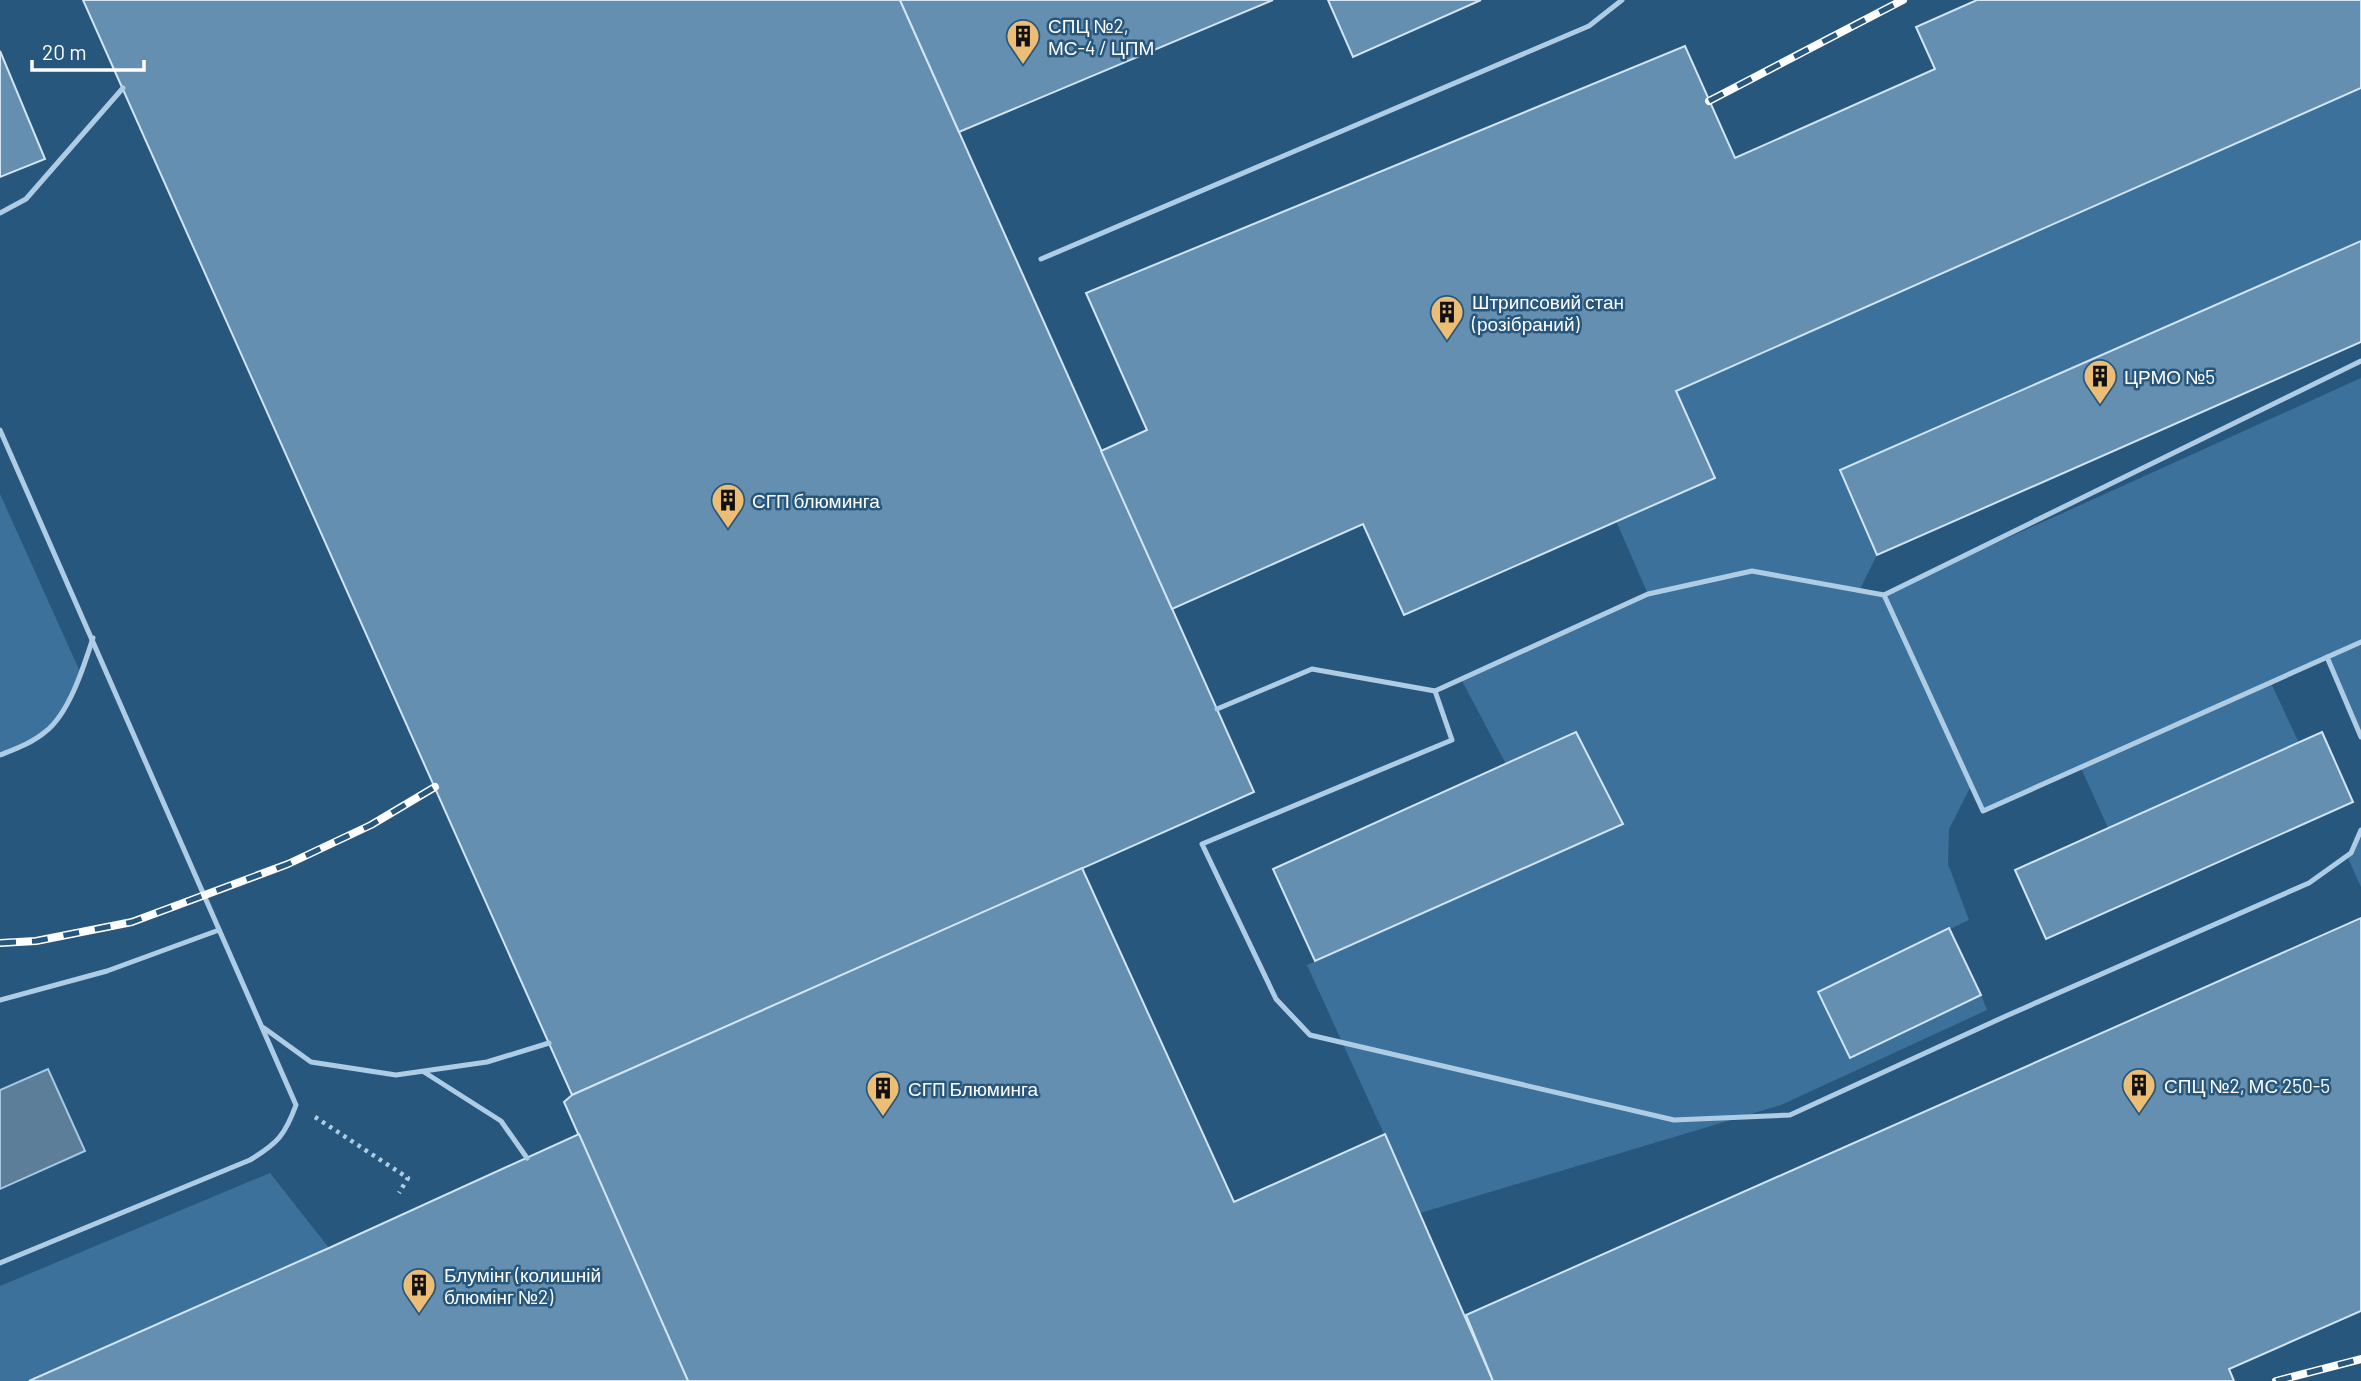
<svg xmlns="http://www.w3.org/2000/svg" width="2361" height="1381" font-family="Barlow,sans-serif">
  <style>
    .green { fill: #3c719b }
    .water { fill: #5d7e99; stroke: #a3c9e5; stroke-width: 2 }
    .building { fill: #648fb0; stroke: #d1e5f4; stroke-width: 2 }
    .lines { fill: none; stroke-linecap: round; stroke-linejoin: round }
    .path { stroke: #aecde5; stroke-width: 4.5; stroke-dasharray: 3.5 5; stroke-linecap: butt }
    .lane { stroke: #aecde5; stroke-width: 5 }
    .rail-casing { stroke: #fff; stroke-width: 8 }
    .rail { stroke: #28577e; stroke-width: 5; stroke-dasharray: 16; stroke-linecap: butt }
    .labels { text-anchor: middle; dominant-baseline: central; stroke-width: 5; stroke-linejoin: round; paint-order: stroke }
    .poi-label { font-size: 19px; fill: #fff; stroke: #28577e; text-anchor: start }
  </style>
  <rect width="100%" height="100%" fill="#28577e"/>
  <!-- green -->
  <g class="green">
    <polygon points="2361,88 2361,241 1840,470 1877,555 1860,589 1884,594 2361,378 2361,737 2327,658 2271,683 2299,743 2108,828 2081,768 1983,811 1971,786 1949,829 1948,864 1969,920 1818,992 1850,1058 1981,995 1987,1010 1781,1105 1420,1213 1307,965 1623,824 1576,733 1506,764 1461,679 1648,594 1616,521 1715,478 1676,391"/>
    <polygon points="0,494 81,674 66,704 47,732 0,755"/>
    <polygon points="2361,830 2361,887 2347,856"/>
    <polygon points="270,1173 329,1248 29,1381 0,1381 0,1286"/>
  </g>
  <!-- water -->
  <polygon class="water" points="48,1069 85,1151 0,1189 0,1090"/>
  <!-- building -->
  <g class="building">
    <polygon points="83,0 900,0 1254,792 572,1095"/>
    <polygon points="900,0 1273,0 959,132"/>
    <polygon points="1328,0 1481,0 1353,57"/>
    <polygon points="1977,0 2361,0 2361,88 1676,391 1715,478 1404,615 1363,524 1172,609 1101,451 1147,430 1086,293 1685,46 1735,158 1935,69 1916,27"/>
    <polygon points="0,51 45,159 0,177"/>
    <polygon points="2361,241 2361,342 1877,555 1840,470"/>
    <polygon points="1576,732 1623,824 1315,961 1273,869"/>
    <polygon points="2322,732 2353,802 2046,939 2015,870"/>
    <polygon points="1082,868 1234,1202 1385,1134 1493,1381 688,1381 564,1102 572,1095"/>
    <polygon points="2361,918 2361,1311 2229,1369 2234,1381 1493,1381 1466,1315"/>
    <polygon points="1949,928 1981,995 1850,1058 1818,992"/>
    <polygon points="579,1134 688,1381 29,1381 329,1248"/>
  </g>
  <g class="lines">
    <!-- path -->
    <polyline class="path" points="315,1117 408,1178 399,1193"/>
    <!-- lane -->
    <g class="lane">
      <polyline points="0,213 26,199 123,88"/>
      <polyline points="1041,259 1589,26 1622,0"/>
      <path d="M 0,430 L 296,1105 C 285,1135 278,1143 250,1160 L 0,1263"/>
      <polyline points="1884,595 1983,811 2361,642"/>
      <polyline points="2327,657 2361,737"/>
      <polyline points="1435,691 1452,740 1202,844 1276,999 1310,1035 1674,1120 1790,1115 2006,1016 2309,883 2351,853 2361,830"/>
      <polyline points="1217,709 1312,669 1435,691 1648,594 1752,571 1884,595 2361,361"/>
      <path d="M 0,755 C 15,749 32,743 45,732 C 69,714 84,666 93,638"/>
      <polyline points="0,1000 107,971 219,930"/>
      <polyline points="264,1028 311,1062 396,1075 487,1062 549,1043"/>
      <polyline points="424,1072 501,1121 527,1158"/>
    </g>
    <defs>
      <g id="rail">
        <polyline points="1709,101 1903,0"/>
        <polyline points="0,943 36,941 132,922 288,864 371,825 435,787"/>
        <polyline points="2276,1381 2361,1359"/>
      </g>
    </defs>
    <!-- rail casing -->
    <use href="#rail" class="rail-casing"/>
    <!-- rail -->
    <use href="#rail" class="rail"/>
  </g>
  <!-- icons -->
  <defs>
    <symbol id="building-pin" viewBox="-11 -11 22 30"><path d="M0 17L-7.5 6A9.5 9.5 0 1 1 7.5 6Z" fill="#ecbd74" stroke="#28577e"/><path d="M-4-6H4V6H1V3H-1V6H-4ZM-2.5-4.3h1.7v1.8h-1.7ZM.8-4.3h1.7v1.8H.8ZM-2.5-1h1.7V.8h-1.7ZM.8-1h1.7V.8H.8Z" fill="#111"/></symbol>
  </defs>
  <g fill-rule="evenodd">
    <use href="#building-pin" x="1004" y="17" width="38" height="52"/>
    <use href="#building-pin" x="1428" y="293" width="38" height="52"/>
    <use href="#building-pin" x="2081" y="357" width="38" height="52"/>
    <use href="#building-pin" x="709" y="481" width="38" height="52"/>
    <use href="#building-pin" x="2120" y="1066" width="38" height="52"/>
    <use href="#building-pin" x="864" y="1069" width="38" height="52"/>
    <use href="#building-pin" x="400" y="1266" width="38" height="52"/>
  </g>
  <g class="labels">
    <!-- poi labels -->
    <g class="poi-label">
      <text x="1048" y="25">СПЦ №2,<tspan x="1048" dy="22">МС-4 / ЦПМ</tspan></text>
      <text x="1472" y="301">Штрипсовий стан<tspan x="1472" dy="22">(розібраний)</tspan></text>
      <text x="2124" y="376">ЦРМО №5</text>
      <text x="752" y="500">СГП блюминга</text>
      <text x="2164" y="1085">СПЦ №2, МС 250-5</text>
      <text x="908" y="1088">СГП Блюминга</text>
      <text x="444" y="1274">Блумінг (колишній<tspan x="444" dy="22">блюмінг №2)</tspan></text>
    </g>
  </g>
  <!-- scale -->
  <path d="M32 60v10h112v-10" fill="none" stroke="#ffffff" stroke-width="3.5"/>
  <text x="42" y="60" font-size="21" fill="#ffffff" stroke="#28577e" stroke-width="5" paint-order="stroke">20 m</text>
</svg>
